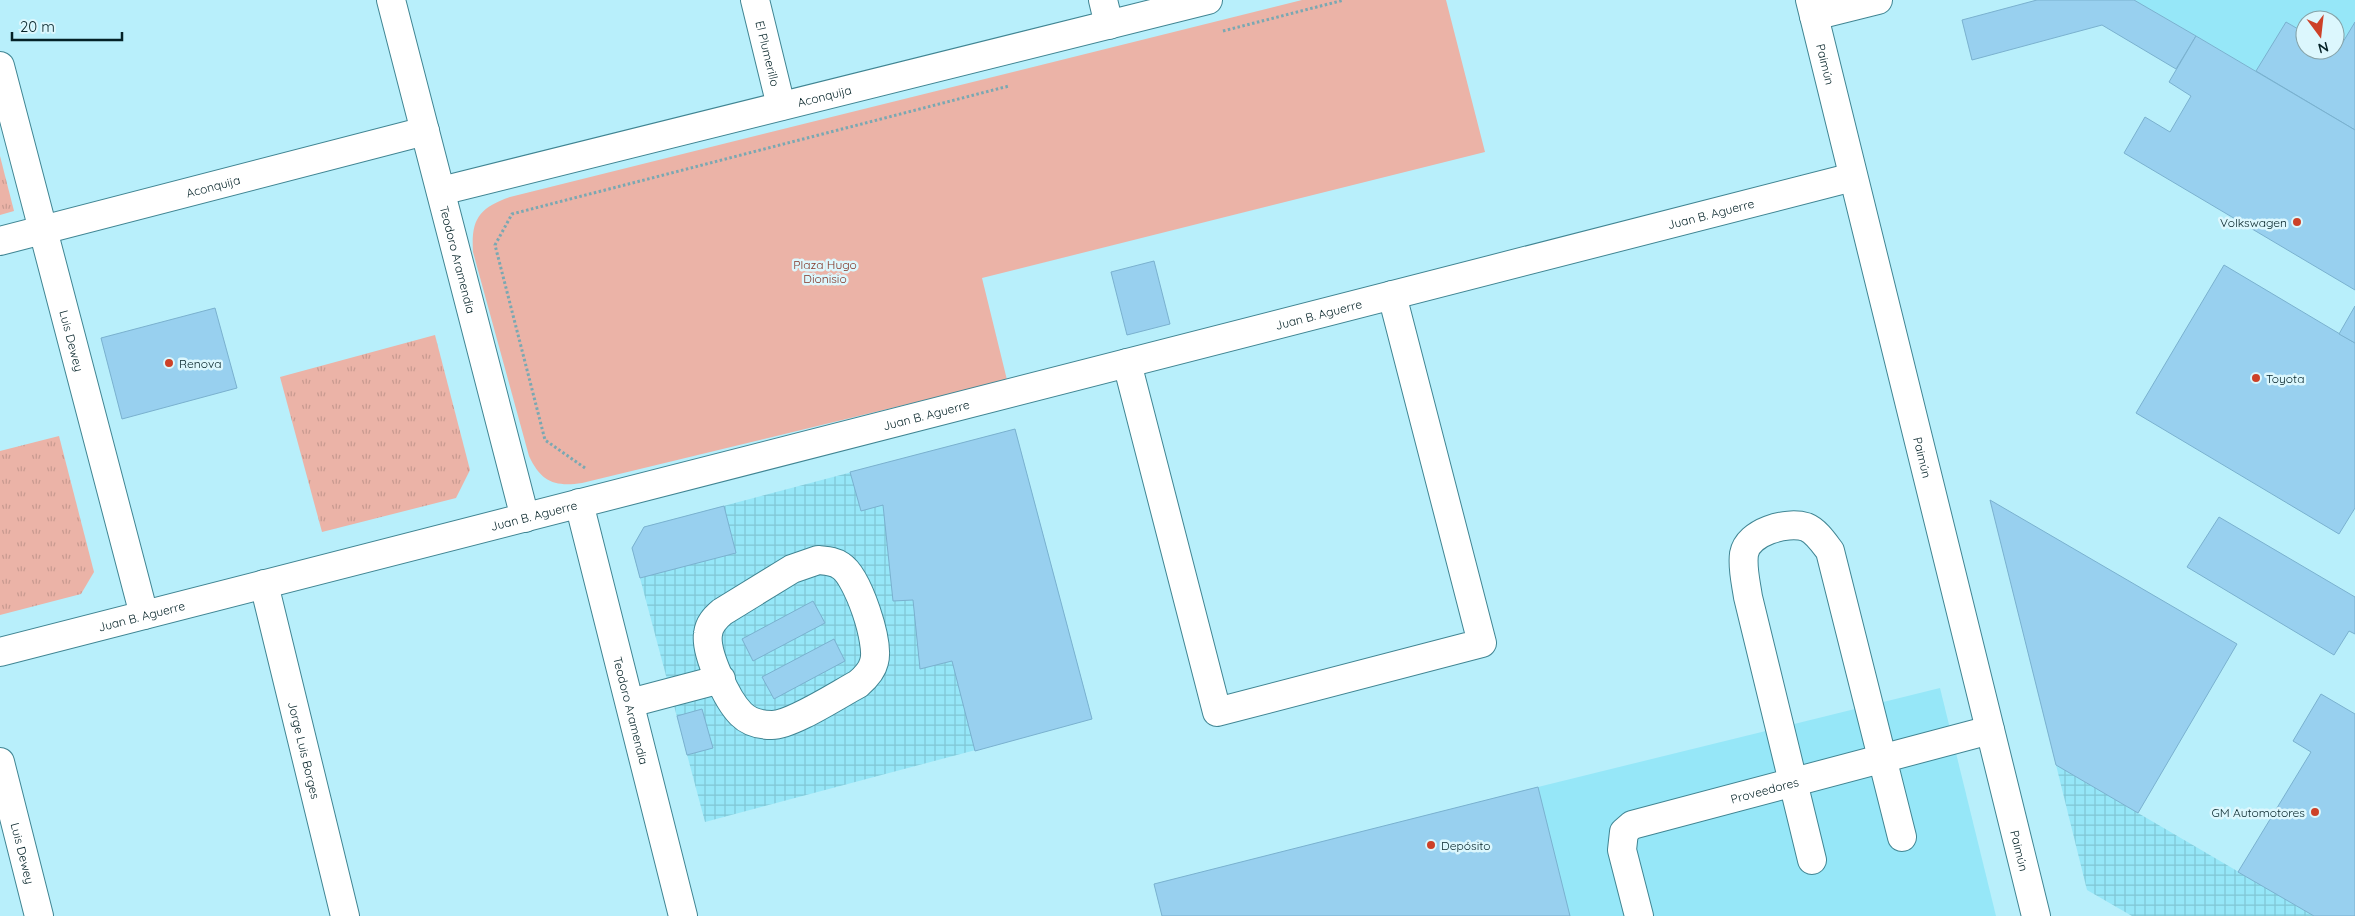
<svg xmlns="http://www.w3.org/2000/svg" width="2355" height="916" font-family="Quicksand,sans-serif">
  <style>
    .built { fill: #96e7f8; fill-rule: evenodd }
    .industrial { fill: url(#industrial-grid) }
    .grass { fill: url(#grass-tufts) }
    .park { fill: #ebb3a7 }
    .building { fill: #98d0ef; stroke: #7ab1cf }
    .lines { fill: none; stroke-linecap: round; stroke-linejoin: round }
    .minor-casing { stroke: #408593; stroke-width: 30 }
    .path { stroke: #7aa8b2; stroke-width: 3; stroke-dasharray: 2.5 2.5; stroke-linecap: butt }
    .minor { stroke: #fff; stroke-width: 28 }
    .poi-dot { fill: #cd4128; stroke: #dcf7fd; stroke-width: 2 }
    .labels { text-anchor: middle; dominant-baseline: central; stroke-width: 5; stroke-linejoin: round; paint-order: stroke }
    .street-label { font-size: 12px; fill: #042227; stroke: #dcf7fd }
    .poi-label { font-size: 12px; fill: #042227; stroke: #dcf7fd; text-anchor: start }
    .park-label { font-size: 12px; fill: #823425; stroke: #dcf7fd }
  </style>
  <defs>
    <pattern id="industrial-grid" width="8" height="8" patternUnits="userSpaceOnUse" patternTransform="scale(1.25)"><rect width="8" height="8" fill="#96e7f8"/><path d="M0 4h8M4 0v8" fill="none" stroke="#80c6d5"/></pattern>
    <pattern id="grass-tufts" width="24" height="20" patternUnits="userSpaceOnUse" patternTransform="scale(1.25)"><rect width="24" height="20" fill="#ebb3a7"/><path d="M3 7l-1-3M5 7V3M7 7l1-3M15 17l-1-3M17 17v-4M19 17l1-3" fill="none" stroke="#c89a90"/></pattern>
  </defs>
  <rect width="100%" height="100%" fill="#b8effb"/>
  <!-- built -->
  <g class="built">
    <path d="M 2134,0 L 2355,0 L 2355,130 L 2196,36 ZM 2305,20 L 2335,20 L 2335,50 L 2305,50 Z"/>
    <polygon points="1940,688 1996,916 1162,916 1154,884 1538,787"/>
  </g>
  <!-- industrial -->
  <g class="industrial">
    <polygon points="1015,429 1092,719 705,822 632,548 644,527"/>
    <polygon points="2056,765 2314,916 2132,916 2087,890"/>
  </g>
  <!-- grass -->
  <g class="grass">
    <polygon points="0,156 14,211 0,215"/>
    <polygon points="435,335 470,470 456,498 322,532 280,377"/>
    <polygon points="59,436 94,572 81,594 0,615 0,451"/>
  </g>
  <!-- park -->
  <path class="park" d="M 1302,0 L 1446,0 L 1485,152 L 982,278 L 1007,380 L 582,483 C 555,487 541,482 529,456 L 473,252 C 471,219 479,208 510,197 Z"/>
  <!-- building -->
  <g class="building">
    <polygon points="2037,0 2134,0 2196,36 2176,69 2102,25 1972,60 1962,20"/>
    <polygon points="2286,22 2305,33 2305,50 2333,50 2337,52 2355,22 2355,130 2256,71"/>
    <polygon points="2196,36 2355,130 2355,290 2124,153 2145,117 2170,132 2191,96 2169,82"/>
    <polygon points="1154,261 1170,324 1127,335 1111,272"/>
    <polygon points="2224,265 2355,343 2355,508 2339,534 2136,413"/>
    <polygon points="2355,306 2355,343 2339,334"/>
    <polygon points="215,308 237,388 122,419 101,338"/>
    <polygon points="1015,429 1092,719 975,751 952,661 920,669 913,600 893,601 883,505 861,511 850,472"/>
    <polygon points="1990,500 2237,644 2138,813 2056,765"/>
    <polygon points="724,506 736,553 640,578 632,548 644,527"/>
    <polygon points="2219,517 2355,597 2355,634 2349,631 2334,655 2187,567"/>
    <polygon points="813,601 825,623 753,661 742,639"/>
    <polygon points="834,639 845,661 774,699 762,677"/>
    <polygon points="2321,694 2355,714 2355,916 2314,916 2238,872 2311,752 2293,741"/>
    <polygon points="702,709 713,748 687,755 677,716"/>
    <polygon points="1538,787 1570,916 1162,916 1154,884"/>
  </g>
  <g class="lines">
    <defs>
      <g id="minor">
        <path id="s1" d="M 391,0 L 525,518"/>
        <path id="s2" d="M 755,0 L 781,106"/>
        <polyline points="1103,0 1109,25"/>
        <path id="s3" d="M 1810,0 L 2036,916"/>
        <polyline points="1814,16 1878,0"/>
        <path id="s4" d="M 0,66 L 144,615"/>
        <path id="s5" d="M 441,191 L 1208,0"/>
        <path id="s6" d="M 0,241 L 425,131"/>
        <polyline points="1127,363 1217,712 1482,643 1392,295"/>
        <path id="s7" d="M 579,503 L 683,916"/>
        <path d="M 818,560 C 826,561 834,561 841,566 C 858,577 880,643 874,662 C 872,671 865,678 858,684 C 839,694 792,725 772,725 C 761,725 749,722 741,714 C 727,700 705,653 708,634 C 709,624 715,618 722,612 L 792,569 Z"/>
        <path id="s8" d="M 264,584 L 345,916"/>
        <path id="s9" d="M 0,652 L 1853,177"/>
        <polyline points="630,703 721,679"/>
        <path id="s10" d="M 0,762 L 39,916"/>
        <path d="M 1812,860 L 1748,597 C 1746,583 1742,568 1744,554 C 1748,532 1786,521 1806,527 C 1816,531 1824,543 1830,551 L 1902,837"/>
        <path id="s11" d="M 1639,916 L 1622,850 L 1624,832 L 1632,825 L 1990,730"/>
      </g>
    </defs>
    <!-- minor casing -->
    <use href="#minor" class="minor-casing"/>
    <!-- path -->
    <g class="path">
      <polyline points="1223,31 1344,0"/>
      <polyline points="585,468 545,440 495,245 512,214 1009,86"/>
    </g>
    <!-- minor -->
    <use href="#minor" class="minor"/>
  </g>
  <!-- markers -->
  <g class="poi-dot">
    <circle cx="2297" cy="222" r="5"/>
    <circle cx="169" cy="363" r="5"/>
    <circle cx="2256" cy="378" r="5"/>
    <circle cx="2315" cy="812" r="5"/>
    <circle cx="1431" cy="845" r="5"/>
  </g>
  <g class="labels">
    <!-- street labels -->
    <g class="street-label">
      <text stroke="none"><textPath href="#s2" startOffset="55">El Plumerillo</textPath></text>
      <text stroke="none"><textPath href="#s3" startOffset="66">Paimún</textPath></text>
      <text stroke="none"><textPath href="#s5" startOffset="395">Aconquija</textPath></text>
      <text stroke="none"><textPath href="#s6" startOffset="220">Aconquija</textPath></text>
      <text stroke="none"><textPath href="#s9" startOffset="1766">Juan B. Aguerre</textPath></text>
      <text stroke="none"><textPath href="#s1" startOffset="268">Teodoro Aramendia</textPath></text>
      <text stroke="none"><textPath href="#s9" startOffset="1361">Juan B. Aguerre</textPath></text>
      <text stroke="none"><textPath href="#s4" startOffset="284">Luis Dewey</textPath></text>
      <text stroke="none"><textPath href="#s9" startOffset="956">Juan B. Aguerre</textPath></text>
      <text stroke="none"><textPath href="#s3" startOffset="471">Paimún</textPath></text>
      <text stroke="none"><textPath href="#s9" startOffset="551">Juan B. Aguerre</textPath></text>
      <text stroke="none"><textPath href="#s9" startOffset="146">Juan B. Aguerre</textPath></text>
      <text stroke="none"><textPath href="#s7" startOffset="214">Teodoro Aramendia</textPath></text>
      <text stroke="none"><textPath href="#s8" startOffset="171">Jorge Luis Borges</textPath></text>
      <text stroke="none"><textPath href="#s11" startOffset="234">Proveedores</textPath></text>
      <text stroke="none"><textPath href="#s3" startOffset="876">Paimún</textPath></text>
      <text stroke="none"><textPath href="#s10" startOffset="94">Luis Dewey</textPath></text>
    </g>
    <!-- poi labels -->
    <g class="poi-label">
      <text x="2287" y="222" text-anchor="end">Volkswagen</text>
      <text x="179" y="363">Renova</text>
      <text x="2266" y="378">Toyota</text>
      <text x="2305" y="812" text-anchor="end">GM Automotores</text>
      <text x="1441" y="845">Depósito</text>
    </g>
    <!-- park labels -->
    <g class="park-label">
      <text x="825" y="264">Plaza Hugo<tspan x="825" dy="14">Dionisio</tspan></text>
    </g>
  </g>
  <!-- north arrow -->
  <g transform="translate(2320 35) rotate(165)"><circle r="24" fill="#dcf7fd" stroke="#86a2a7"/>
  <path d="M0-4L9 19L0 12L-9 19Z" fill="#cd4128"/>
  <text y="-8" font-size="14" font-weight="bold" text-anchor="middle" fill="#042227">N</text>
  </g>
  <!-- scale -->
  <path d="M12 32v8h110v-8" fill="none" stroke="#042227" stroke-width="2.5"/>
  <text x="20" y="32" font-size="15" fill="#042227" stroke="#dcf7fd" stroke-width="4" paint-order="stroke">20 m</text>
</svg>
